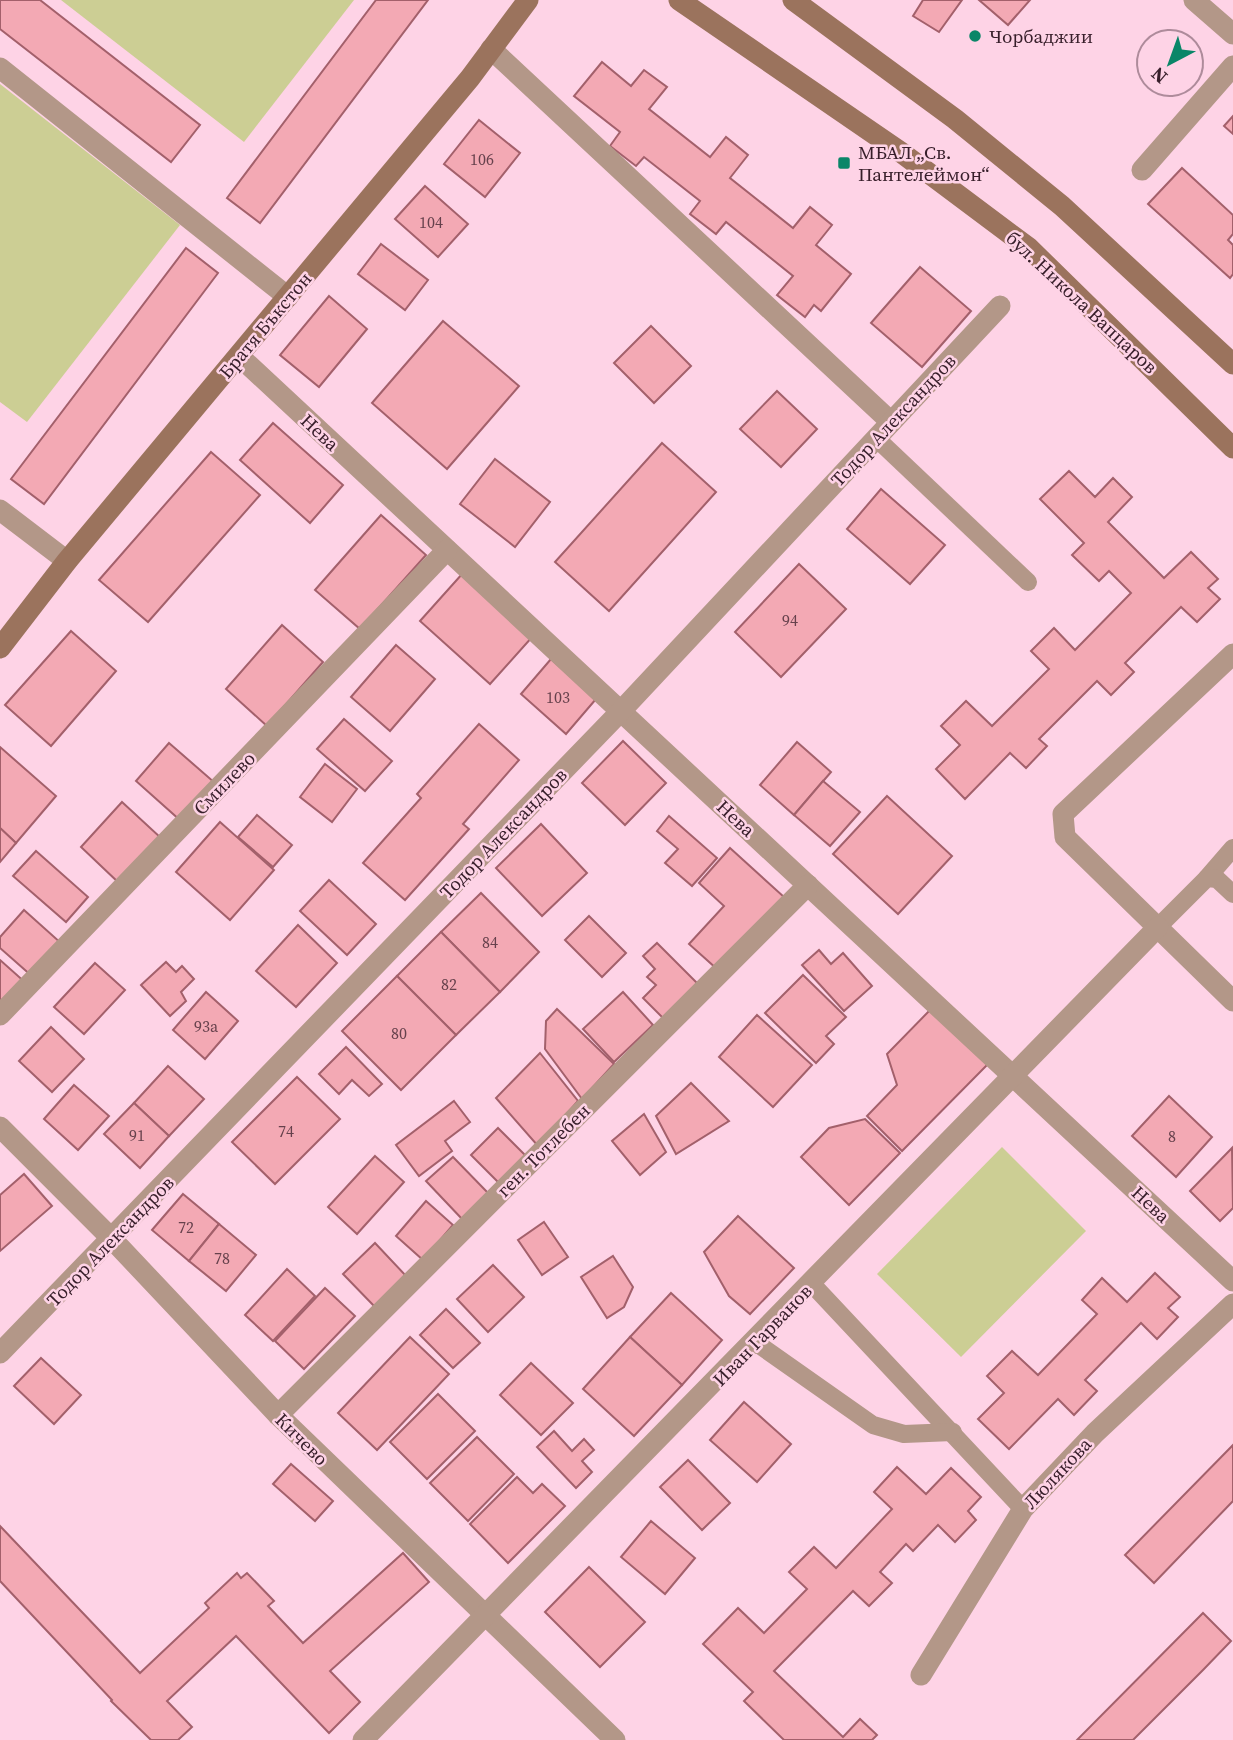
<svg xmlns="http://www.w3.org/2000/svg" width="1233" height="1740" font-family="'Source Serif 4',serif">
  <style>
    .green { fill: #ccce94 }
    .building { fill: #f3a9b4; stroke: #a3606b; stroke-width: 2 }
    .lines { fill: none; stroke-linecap: round; stroke-linejoin: round }
    .lane { stroke: #b39788; stroke-width: 18 }
    .street { stroke: #b39788; stroke-width: 21 }
    .secondary { stroke: #9b735d; stroke-width: 21 }
    .poi-dot { fill: #0a8668; stroke: #fed3e6; stroke-width: 2.5 }
    .labels { text-anchor: middle; dominant-baseline: central; stroke-width: 5; stroke-linejoin: round; paint-order: stroke }
    .number-label { font-size: 16px; fill: #66414c }
    .poi-label { font-size: 19px; fill: #371e2a; stroke: #fed3e6; text-anchor: start }
    .street-label { font-size: 19px; fill: #371e2a; stroke: #fed3e6 }
  </style>
  <rect width="100%" height="100%" fill="#fed3e6"/>
  <!-- green -->
  <g class="green">
    <polygon points="61,0 354,0 244,142"/>
    <polygon points="0,84 180,225 27,422 0,402"/>
    <polygon points="1002,1147 1086,1231 961,1357 877,1274"/>
  </g>
  <!-- building -->
  <g class="building">
    <polygon points="0,0 40,0 200,125 171,162 0,29"/>
    <polygon points="376,0 428,0 260,223 227,198"/>
    <polygon points="923,0 962,0 939,32 913,16"/>
    <polygon points="979,0 1030,0 1008,25"/>
    <polygon points="602,62 631,86 644,70 667,87 649,109 710,157 726,137 748,155 730,178 793,228 810,207 832,225 816,245 851,274 821,311 814,305 805,317 777,295 793,276 726,222 716,234 690,214 700,201 644,157 636,166 610,146 620,132 574,96"/>
    <polygon points="1233,116 1233,134 1224,126"/>
    <polygon points="479,120 520,153 485,197 444,164"/>
    <polygon points="1182,168 1233,215 1233,234 1228,240 1233,245 1233,274 1230,278 1148,204"/>
    <polygon points="425,186 468,224 438,257 395,219"/>
    <polygon points="381,244 428,280 405,310 358,274"/>
    <polygon points="186,248 218,273 44,504 11,479"/>
    <polygon points="920,267 971,311 922,367 871,323"/>
    <polygon points="329,296 367,329 319,387 280,355"/>
    <polygon points="443,321 519,386 447,469 372,403"/>
    <polygon points="651,326 691,366 654,403 614,363"/>
    <polygon points="777,391 817,429 781,467 740,429"/>
    <polygon points="273,423 343,485 310,523 240,460"/>
    <polygon points="662,443 716,492 609,611 555,562"/>
    <polygon points="211,452 260,495 148,622 99,580"/>
    <polygon points="495,459 550,502 515,547 460,504"/>
    <polygon points="1069,471 1095,497 1113,478 1132,497 1108,522 1164,578 1191,552 1218,579 1208,588 1220,599 1197,622 1181,607 1125,663 1134,672 1111,695 1097,681 1039,739 1047,746 1026,768 1010,753 965,799 936,769 960,745 941,726 966,701 992,726 1049,669 1031,651 1054,628 1075,650 1131,593 1109,571 1099,581 1072,555 1084,543 1040,499"/>
    <polygon points="881,489 945,545 910,584 847,529"/>
    <polygon points="381,515 426,555 360,629 315,590"/>
    <polygon points="799,564 846,609 781,677 735,632"/>
    <polygon points="463,573 533,636 490,684 420,621"/>
    <polygon points="282,625 323,662 267,726 226,689"/>
    <polygon points="71,631 116,671 51,746 5,705"/>
    <polygon points="396,645 435,679 390,731 351,697"/>
    <polygon points="551,659 596,699 566,734 521,694"/>
    <polygon points="344,719 392,761 365,791 317,749"/>
    <polygon points="479,724 519,760 463,824 469,829 405,900 363,863 421,798 417,794"/>
    <polygon points="623,741 666,783 625,825 582,783"/>
    <polygon points="797,742 831,772 794,815 760,785"/>
    <polygon points="169,743 215,783 181,821 136,781"/>
    <polygon points="0,747 56,796 16,843 0,828"/>
    <polygon points="325,764 357,789 332,822 300,797"/>
    <polygon points="823,781 860,812 830,846 794,815"/>
    <polygon points="887,796 952,856 898,914 833,854"/>
    <polygon points="122,802 161,838 119,883 81,847"/>
    <polygon points="257,815 292,845 273,867 238,837"/>
    <polygon points="669,816 717,858 692,886 665,863 678,849 657,831"/>
    <polygon points="220,822 274,870 230,920 176,872"/>
    <polygon points="541,824 587,873 542,916 496,868"/>
    <polygon points="0,828 16,843 0,862"/>
    <polygon points="730,848 784,897 717,969 689,944 724,906 699,883"/>
    <polygon points="36,851 88,897 66,922 13,876"/>
    <polygon points="329,880 376,924 347,955 300,911"/>
    <polygon points="481,893 539,952 500,992 441,932"/>
    <polygon points="24,910 62,944 33,977 0,948 0,937"/>
    <polygon points="589,916 626,953 602,977 565,940"/>
    <polygon points="298,925 337,963 296,1007 256,971"/>
    <polygon points="441,932 500,992 456,1035 397,976"/>
    <polygon points="657,943 698,984 663,1018 643,998 656,985 647,977 655,969 643,956"/>
    <polygon points="819,950 831,964 843,953 872,986 844,1011 802,965"/>
    <polygon points="0,960 27,984 0,1011"/>
    <polygon points="166,962 176,972 182,966 194,979 181,992 186,1001 170,1016 141,985"/>
    <polygon points="95,963 125,990 84,1034 54,1007"/>
    <polygon points="803,975 846,1017 826,1036 834,1044 816,1063 765,1013"/>
    <polygon points="397,976 456,1035 401,1090 342,1031"/>
    <polygon points="206,992 238,1021 205,1059 173,1030"/>
    <polygon points="623,992 653,1025 614,1062 583,1029"/>
    <polygon points="933,1007 989,1063 902,1151 867,1116 897,1085 887,1054"/>
    <polygon points="557,1009 614,1064 582,1099 545,1049 546,1021"/>
    <polygon points="757,1015 812,1065 773,1107 719,1057"/>
    <polygon points="51,1027 84,1059 52,1092 19,1061"/>
    <polygon points="346,1047 382,1084 369,1096 352,1080 339,1094 319,1074"/>
    <polygon points="540,1053 578,1101 538,1146 496,1098"/>
    <polygon points="168,1066 204,1099 169,1136 134,1103"/>
    <polygon points="297,1077 340,1119 275,1184 232,1142"/>
    <polygon points="691,1083 729,1121 676,1154 656,1116"/>
    <polygon points="74,1085 109,1116 78,1150 44,1119"/>
    <polygon points="1169,1096 1212,1137 1176,1177 1132,1136"/>
    <polygon points="454,1101 470,1122 445,1141 452,1151 419,1176 396,1145"/>
    <polygon points="134,1103 169,1136 140,1168 104,1134"/>
    <polygon points="644,1114 666,1152 640,1175 612,1141"/>
    <polygon points="865,1119 900,1153 849,1205 801,1157 829,1128"/>
    <polygon points="498,1128 526,1156 499,1183 471,1155"/>
    <polygon points="1232,1148 1233,1208 1220,1221 1190,1191"/>
    <polygon points="375,1156 404,1182 357,1234 328,1207"/>
    <polygon points="453,1157 490,1195 463,1220 426,1181"/>
    <polygon points="24,1174 52,1206 0,1251 0,1195"/>
    <polygon points="183,1194 219,1224 189,1261 152,1230"/>
    <polygon points="426,1201 453,1225 423,1260 396,1236"/>
    <polygon points="738,1216 794,1268 750,1314 729,1296 704,1252"/>
    <polygon points="544,1222 568,1257 542,1275 518,1240"/>
    <polygon points="219,1224 256,1255 226,1291 189,1261"/>
    <polygon points="375,1243 407,1277 376,1308 343,1274"/>
    <polygon points="613,1256 633,1287 624,1307 607,1318 581,1277"/>
    <polygon points="493,1265 524,1297 488,1332 457,1299"/>
    <polygon points="287,1269 315,1296 273,1341 245,1315"/>
    <polygon points="1155,1273 1180,1297 1168,1308 1178,1317 1157,1339 1141,1323 1085,1380 1097,1391 1074,1415 1058,1399 1009,1449 978,1419 1004,1393 987,1376 1012,1351 1038,1375 1097,1314 1082,1300 1102,1278 1127,1302"/>
    <polygon points="325,1288 355,1316 304,1369 275,1341"/>
    <polygon points="671,1293 722,1340 682,1385 630,1337"/>
    <polygon points="446,1309 480,1343 453,1368 420,1335"/>
    <polygon points="410,1337 449,1374 377,1450 338,1413"/>
    <polygon points="630,1337 682,1385 634,1436 583,1389"/>
    <polygon points="41,1358 81,1395 54,1424 14,1386"/>
    <polygon points="531,1363 573,1403 541,1435 500,1395"/>
    <polygon points="438,1394 475,1431 427,1479 390,1442"/>
    <polygon points="744,1402 791,1444 757,1482 710,1440"/>
    <polygon points="554,1431 572,1451 584,1439 594,1450 582,1461 592,1472 576,1488 537,1447"/>
    <polygon points="477,1437 514,1474 468,1521 430,1483"/>
    <polygon points="1233,1445 1233,1501 1154,1583 1125,1555"/>
    <polygon points="688,1460 730,1503 702,1530 660,1487"/>
    <polygon points="291,1464 333,1501 315,1521 273,1484"/>
    <polygon points="897,1467 926,1494 951,1468 981,1497 968,1511 976,1520 955,1542 938,1525 913,1551 906,1544 880,1572 892,1583 869,1606 853,1591 774,1671 843,1737 860,1719 877,1735 872,1740 784,1740 744,1701 753,1692 703,1644 738,1608 764,1633 807,1589 789,1572 814,1547 836,1568 892,1509 874,1492"/>
    <polygon points="517,1477 533,1493 542,1484 565,1506 508,1563 470,1524"/>
    <polygon points="651,1521 695,1558 665,1594 621,1557"/>
    <polygon points="0,1526 140,1673 209,1608 205,1603 237,1573 241,1578 247,1573 274,1601 268,1606 303,1643 403,1553 429,1582 330,1671 360,1702 329,1733 236,1636 167,1701 192,1727 178,1740 151,1740 111,1701 112,1700 0,1581"/>
    <polygon points="589,1567 645,1622 600,1667 545,1612"/>
    <polygon points="1203,1613 1231,1641 1203,1670 1133,1740 1077,1740"/>
  </g>
  <g class="lines">
    <!-- lane -->
    <g class="lane">
      <polyline points="876,438 1028,582"/>
      <polyline points="1207,878 1233,848"/>
      <polyline points="1158,927 1207,878 1217,879 1233,894"/>
      <polyline points="812,1284 1023,1509"/>
      <polyline points="755,1342 873,1425 904,1434 953,1432"/>
    </g>
    <!-- street -->
    <g class="street">
      <polyline points="1194,0 1233,34"/>
      <polyline points="491,49 891,422"/>
      <polyline points="0,68 288,297"/>
      <polyline points="1142,170 1233,66"/>
      <polyline points="239,356 1233,1281"/>
      <polyline points="0,510 67,561"/>
      <polyline points="1233,654 1063,814 1065,837 1233,1001"/>
      <polyline points="0,1015 447,550"/>
      <polyline points="0,1127 112,1239 278,1415 615,1740"/>
      <polyline points="0,1353 621,711 1000,306"/>
      <polyline points="278,1415 808,885"/>
      <polyline points="921,1675 1023,1509 1095,1433 1233,1304"/>
      <polyline points="363,1740 1158,927"/>
    </g>
    <!-- secondary -->
    <g class="secondary">
      <polyline points="679,0 902,153 1029,248 1233,448"/>
      <polyline points="793,0 955,119 1062,206 1233,364"/>
      <polyline points="0,648 67,561 470,78 528,0"/>
    </g>
  </g>
  <!-- markers -->
  <g class="poi-dot">
    <circle cx="975" cy="36" r="7"/>
    <rect x="837" y="156" width="14" height="14" rx="3.5"/>
  </g>
  <g class="labels">
    <!-- number labels -->
    <g class="number-label">
      <text x="482" y="159">106</text>
      <text x="431" y="222">104</text>
      <text x="790" y="620">94</text>
      <text x="558" y="697">103</text>
      <text x="490" y="942">84</text>
      <text x="449" y="984">82</text>
      <text x="206" y="1026">93a</text>
      <text x="399" y="1033">80</text>
      <text x="286" y="1131">74</text>
      <text x="137" y="1135">91</text>
      <text x="1172" y="1136">8</text>
      <text x="186" y="1227">72</text>
      <text x="222" y="1258">78</text>
    </g>
    <!-- poi labels -->
    <g class="poi-label">
      <text x="989" y="36">Чорбаджии</text>
      <text x="858" y="152">МБАЛ „Св.<tspan x="858" dy="22">Пантелеймон“</tspan></text>
    </g>
    <!-- street labels -->
    <g class="street-label">
      <text transform="translate(1082 302) rotate(43)">бул. Никола Вапцаров</text>
      <text transform="translate(265 325) rotate(-50)">Братя Бъкстон</text>
      <text transform="translate(893 420) rotate(-47)">Тодор Александров</text>
      <text transform="translate(320 432) rotate(43)">Нева</text>
      <text transform="translate(224 783) rotate(-46)">Смилево</text>
      <text transform="translate(736 818) rotate(43)">Нева</text>
      <text transform="translate(503 833) rotate(-46)">Тодор Александров</text>
      <text transform="translate(543 1150) rotate(-45)">ген. Тотлебен</text>
      <text transform="translate(1151 1204) rotate(43)">Нева</text>
      <text transform="translate(110 1241) rotate(-46)">Тодор Александров</text>
      <text transform="translate(762 1335) rotate(-46)">Иван Гарванов</text>
      <text transform="translate(302 1439) rotate(45)">Кичево</text>
      <text transform="translate(1057 1473) rotate(-47)">Люлякова</text>
    </g>
  </g>
  <!-- north arrow -->
  <g transform="translate(1170 63) rotate(221)"><circle r="33" fill="#fed3e6" stroke="#ae8b9b" stroke-width="2"/>
  <path d="M0-5L12 26L0 18L-12 26Z" fill="#0a8668"/>
  <text y="-10" font-size="19" font-weight="bold" text-anchor="middle" fill="#371e2a">N</text>
  </g>
</svg>
